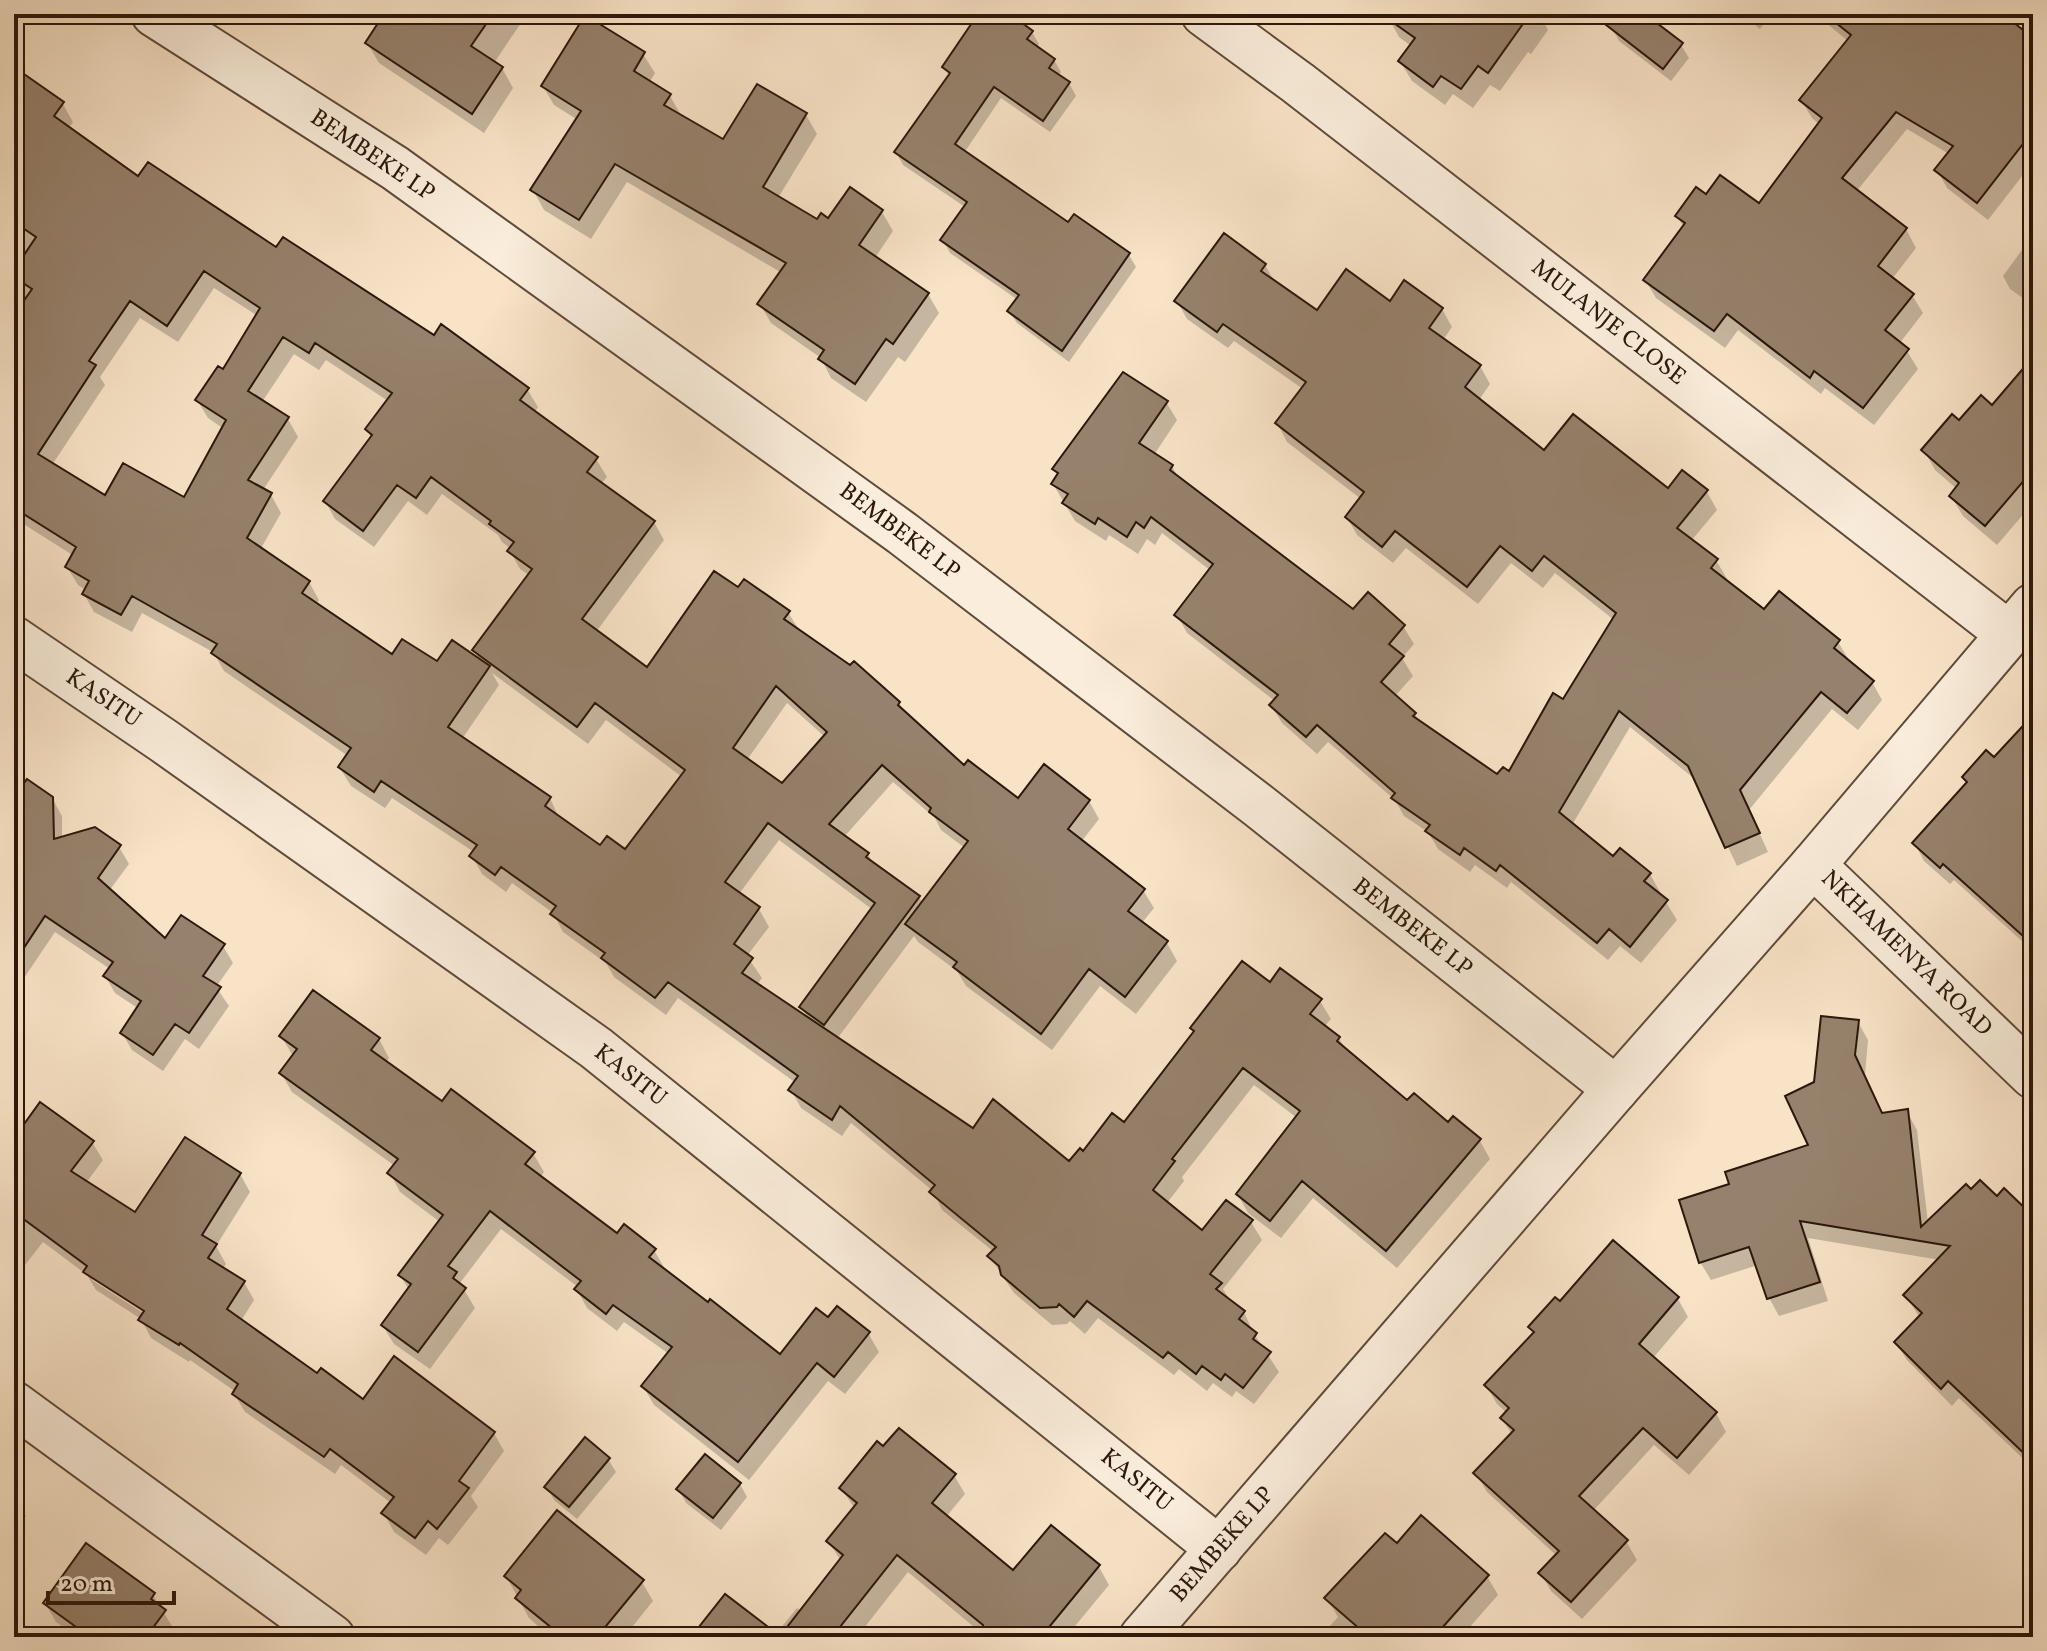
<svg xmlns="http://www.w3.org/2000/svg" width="2047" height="1651" font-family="Vollkorn,serif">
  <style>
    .shadow { fill: #0003; fill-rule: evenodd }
    .building { fill: #96816c; stroke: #2c170a; stroke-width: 2; fill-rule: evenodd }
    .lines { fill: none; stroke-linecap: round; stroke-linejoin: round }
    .street-casing { stroke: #5f4a39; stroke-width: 48 }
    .street { stroke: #faeddb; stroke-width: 44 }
    .labels { text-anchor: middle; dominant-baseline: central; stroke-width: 6; stroke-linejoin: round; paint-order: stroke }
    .street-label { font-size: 24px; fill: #2c170a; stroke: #faeddb }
  </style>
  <rect width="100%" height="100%" fill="#f8e3c7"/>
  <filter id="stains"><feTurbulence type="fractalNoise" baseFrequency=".0025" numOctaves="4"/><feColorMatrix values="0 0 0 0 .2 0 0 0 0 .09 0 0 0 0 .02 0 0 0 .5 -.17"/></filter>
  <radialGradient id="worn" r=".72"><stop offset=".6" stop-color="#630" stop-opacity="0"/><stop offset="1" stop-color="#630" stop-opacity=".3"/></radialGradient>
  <!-- shadow -->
  <g class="shadow">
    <polygon points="387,14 527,14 494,63 502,68 513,88 484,133 379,63 367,43"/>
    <polygon points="981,14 1006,14 1032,32 1039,44 1036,48 1054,60 1061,72 1058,76 1069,83 1076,96 1050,132 1001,98 964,153 1068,225 1129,255 1136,267 1069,362 1017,323 1009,311 1018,300 950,253 943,240 965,207 903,165 896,152 950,77 944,67"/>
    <polygon points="1390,14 1539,14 1548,30 1531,54 1528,52 1500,91 1490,85 1473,108 1453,94 1445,105 1412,81 1400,61 1411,46 1399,37 1388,17"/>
    <polygon points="1623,14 1642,14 1681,45 1689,58 1671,81 1619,41 1612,28"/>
    <polygon points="1741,14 1772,14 1760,29"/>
    <polygon points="1815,14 1989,14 2033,40 2033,162 1988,220 1947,188 1937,170 1949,154 1907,129 1856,192 1906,229 1916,248 1892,279 1912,295 1923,313 1899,344 1907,351 1918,369 1874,425 1825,388 1821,394 1738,330 1725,348 1656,298 1645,280 1684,228 1677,216 1706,197 1759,206 1820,125 1812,118 1801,100 1848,41"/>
    <polygon points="643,54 655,73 649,83 670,96 681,115 724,142 806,115 817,134 778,198 818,221 882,212 893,231 875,258 928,294 939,313 905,362 898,357 866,402 831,378 821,358 771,323 760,304 782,273 627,182 591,239 544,210 533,190 578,120 554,105 543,86"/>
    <path d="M 14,70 L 63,104 L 73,122 L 68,129 L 139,179 L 276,250 L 527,389 L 538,407 L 534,413 L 596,459 L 607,477 L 601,484 L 654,522 L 664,540 L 596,632 L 648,670 L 739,590 L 788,612 L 799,630 L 899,704 L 905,714 L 965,768 L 1019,801 L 1089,801 L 1099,819 L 1081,842 L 1143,890 L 1154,908 L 1141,924 L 1167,943 L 1177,961 L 1136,1014 L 1100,986 L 1052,1050 L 966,986 L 957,971 L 918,942 L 914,936 L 837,1039 L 974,1130 L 1069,1164 L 1124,1125 L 1195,1032 L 1192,1028 L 1270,985 L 1320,1001 L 1331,1019 L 1324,1027 L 1339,1038 L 1347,1053 L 1407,1103 L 1448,1124 L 1453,1119 L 1480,1141 L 1490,1159 L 1397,1268 L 1313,1198 L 1281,1238 L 1248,1213 L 1238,1195 L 1297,1118 L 1254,1085 L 1182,1177 L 1184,1181 L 1167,1203 L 1203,1233 L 1251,1222 L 1262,1240 L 1223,1289 L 1231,1302 L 1244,1312 L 1253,1332 L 1279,1372 L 1254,1404 L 1236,1391 L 1232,1397 L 1213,1383 L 1207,1391 L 1179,1369 L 1174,1375 L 1098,1318 L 1085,1334 L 1070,1321 L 1067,1324 L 1052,1325 L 1014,1293 L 990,1257 L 994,1252 L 942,1210 L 933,1191 L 851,1123 L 842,1136 L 801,1108 L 791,1090 L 796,1083 L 678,998 L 666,1015 L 614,977 L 606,963 L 563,932 L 553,913 L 512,883 L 506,892 L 482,874 L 472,856 L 474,852 L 392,798 L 385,808 L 351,786 L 340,768 L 348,756 L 224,671 L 213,652 L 142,613 L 132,632 L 94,612 L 84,594 L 86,590 L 78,585 L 67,567 L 74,556 L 14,518 ZM 214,288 L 258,316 L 223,372 L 197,400 L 208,418 L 224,429 L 185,499 L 106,498 L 52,465 L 105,385 L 100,377 L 140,318 L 178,342 ZM 294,354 L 319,370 L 326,360 L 388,401 L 367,430 L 372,438 L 325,501 L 335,519 L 374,547 L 408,501 L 427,515 L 442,494 L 498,535 L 502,542 L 511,549 L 510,551 L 520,569 L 530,576 L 474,650 L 481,662 L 438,664 L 393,657 L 316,605 L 319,600 L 309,582 L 260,550 L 281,513 L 271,495 L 263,490 L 298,437 L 288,419 L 262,402 ZM 492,673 L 588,744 L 606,720 L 682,777 L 625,852 L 601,848 L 559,818 L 550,798 L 462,739 L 499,685 ZM 787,703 L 825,737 L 782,786 L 747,760 ZM 893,782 L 935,818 L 941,830 L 965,848 L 923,904 L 919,897 L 874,865 L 868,854 L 844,837 ZM 779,840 L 873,910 L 801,1007 L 809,1020 L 757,985 L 762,978 L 747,956 L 769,927 L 759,909 L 739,894 Z"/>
    <polygon points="2030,239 2033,241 2033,305 2010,289 2003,276"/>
    <polygon points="1265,265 1276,284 1317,313 1390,304 1442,309 1452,327 1443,340 1480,366 1490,384 1479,400 1545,453 1668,490 1707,492 1717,510 1691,541 1716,560 1727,579 1725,581 1764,612 1838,642 1849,660 1847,662 1872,682 1882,700 1858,730 1832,709 1749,810 1768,852 1737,866 1697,781 1630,727 1572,825 1613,859 1650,874 1660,892 1658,895 1666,902 1677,920 1641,963 1620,946 1608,960 1511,882 1507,888 1475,865 1470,872 1438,849 1428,832 1404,816 1395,800 1328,742 1317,754 1282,723 1271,705 1275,701 1187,633 1177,615 1211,571 1162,533 1155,545 1147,539 1138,554 1109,535 1106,541 1075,521 1053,484 1058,476 1054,469 1166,402 1177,420 1154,455 1172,466 1180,481 1353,612 1403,626 1414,644 1402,658 1413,676 1395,696 1415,714 1420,724 1497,777 1509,774 1563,701 1614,620 1555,573 1543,588 1511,563 1478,604 1406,548 1393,563 1357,535 1347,517 1361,499 1287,442 1277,423 1303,389 1234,341 1228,348 1187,319 1177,301"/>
    <polygon points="2033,360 2033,503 1997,545 1963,516 1951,496 1957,489 1935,470 1924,450 1959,423 1992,408"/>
    <polygon points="2033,718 2033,951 1954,880 1950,884 1924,861 1915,844 1968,784 1964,777 1994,760"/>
    <polygon points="52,798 62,816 62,839 119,847 129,864 109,891 165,941 223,946 233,963 216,987 229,1006 199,1049 185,1039 163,1071 132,1050 122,1033 139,1009 115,993 105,976 110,969 55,932 14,993 14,801"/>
    <polygon points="1858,1022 1868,1040 1865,1075 1883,1115 1907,1112 1917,1130 1928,1223 1971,1192 1997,1199 2033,1218 2033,1468 1959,1398 1952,1406 1907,1360 1896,1343 1920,1318 1906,1296 1940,1260 1808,1238 1828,1301 1779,1316 1769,1298 1758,1265 1711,1280 1700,1262 1732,1185 1811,1146 1816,1084"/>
    <polygon points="281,1036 379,1039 389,1058 386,1063 443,1104 533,1153 544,1172 540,1178 618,1236 654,1250 665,1269 663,1271 780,1356 829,1320 868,1333 879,1352 845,1394 828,1381 749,1480 654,1405 643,1386 669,1354 624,1322 617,1331 587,1308 577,1290 578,1287 501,1229 460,1283 475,1308 430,1369 394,1344 383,1326 409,1290 400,1275 440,1222 400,1192 390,1173 395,1166 292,1092 281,1073 293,1056"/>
    <path d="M 14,1139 L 92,1142 L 103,1160 L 86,1183 L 136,1215 L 240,1174 L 250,1192 L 216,1246 L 226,1264 L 223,1269 L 244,1282 L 254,1300 L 241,1321 L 317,1376 L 363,1402 L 494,1433 L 504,1451 L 471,1496 L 478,1507 L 448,1545 L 439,1538 L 426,1555 L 394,1532 L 384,1514 L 391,1503 L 341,1465 L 335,1474 L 245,1412 L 234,1394 L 236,1392 L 190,1360 L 189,1362 L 151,1338 L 141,1319 L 96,1290 L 87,1275 L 43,1242 L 14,1279 ZM 92,1276 L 153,1314 L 151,1318 L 92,1280 Z"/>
    <polygon points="1613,1243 1678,1299 1688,1317 1653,1358 1716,1413 1726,1432 1689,1475 1654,1445 1593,1511 1626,1541 1637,1560 1582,1619 1551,1591 1541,1573 1557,1556 1487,1492 1476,1473 1512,1435 1502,1418 1507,1413 1497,1404 1486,1385 1534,1334 1530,1327 1560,1304"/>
    <polygon points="608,1459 616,1472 577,1519 554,1500 547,1487"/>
    <polygon points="954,1475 965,1494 946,1517 1014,1573 1051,1527 1099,1567 1109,1585 1066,1637 986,1637 908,1572 857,1637 693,1637 775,1635 797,1608 802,1611 841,1561 828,1541 855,1509 841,1488"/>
    <polygon points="740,1484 747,1497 721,1530 686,1503 679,1490"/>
    <polygon points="14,1497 26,1516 14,1533"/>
    <polygon points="1397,1546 1487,1576 1498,1595 1461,1637 1320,1637 1338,1617 1327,1598"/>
    <polygon points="506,1576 642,1582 653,1601 624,1637 550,1637 529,1618"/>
    <polygon points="153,1595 175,1631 171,1637 68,1637 71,1633 56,1622 45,1603"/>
  </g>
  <!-- building -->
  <g class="building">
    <polygon points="384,14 493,14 471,46 503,67 472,114 365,43"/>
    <polygon points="978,14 1010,14 1033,31 1027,39 1055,59 1049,68 1070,82 1043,121 994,87 955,144 1068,222 1074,214 1130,253 1062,351 1007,311 1019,295 940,240 967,202 894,152 950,73 942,67"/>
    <polygon points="1381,14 1530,14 1488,73 1478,66 1461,89 1441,76 1433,87 1398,61 1415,38"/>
    <polygon points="1592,14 1645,14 1683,43 1663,69"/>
    <polygon points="1825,14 2003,14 2033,38 2033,131 1977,203 1934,170 1953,146 1896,112 1842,178 1907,228 1878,266 1914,294 1885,330 1909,349 1863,408 1814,371 1810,378 1727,314 1714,331 1643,280 1685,223 1675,216 1696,187 1706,194 1720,175 1759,203 1822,118 1799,100 1851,35"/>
    <polygon points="585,15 645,52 634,71 671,94 664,105 723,139 757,84 807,113 763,187 817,219 821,213 828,218 850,187 883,210 859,245 929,293 893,344 886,339 855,384 818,359 824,350 757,304 786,263 615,164 579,220 530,190 581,111 541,86"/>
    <path d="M 14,67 L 64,102 L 54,116 L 138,176 L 148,162 L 276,247 L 283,237 L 434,335 L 441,324 L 529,388 L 520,400 L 598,457 L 587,472 L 655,521 L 582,619 L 647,667 L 714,571 L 738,587 L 744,579 L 790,611 L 784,619 L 850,665 L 854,661 L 900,702 L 898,705 L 964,765 L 968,760 L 1018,798 L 1044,764 L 1090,800 L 1068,829 L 1145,889 L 1128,911 L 1168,941 L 1125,997 L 1089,969 L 1041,1034 L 953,967 L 957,962 L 905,924 L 968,841 L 929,812 L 931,808 L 882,765 L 829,824 L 869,853 L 866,857 L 920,896 L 824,1025 L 799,1007 L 875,903 L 768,823 L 725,882 L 760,907 L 734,944 L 753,958 L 742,973 L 973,1128 L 993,1099 L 1069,1161 L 1080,1148 L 1083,1151 L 1112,1113 L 1124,1122 L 1194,1031 L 1190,1028 L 1242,961 L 1270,982 L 1280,968 L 1322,999 L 1310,1014 L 1340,1037 L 1337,1041 L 1407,1100 L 1414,1093 L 1448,1122 L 1453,1116 L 1481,1139 L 1386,1251 L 1302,1181 L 1270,1221 L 1236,1194 L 1300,1111 L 1243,1068 L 1172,1159 L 1175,1161 L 1153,1190 L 1202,1230 L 1226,1200 L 1253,1220 L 1210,1274 L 1222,1283 L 1216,1289 L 1245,1311 L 1239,1319 L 1257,1333 L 1253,1339 L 1271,1352 L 1243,1388 L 1225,1374 L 1221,1380 L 1202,1366 L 1196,1374 L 1168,1352 L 1163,1358 L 1087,1301 L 1074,1317 L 1059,1304 L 1057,1307 L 1040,1308 L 1001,1275 L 999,1266 L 987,1256 L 996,1247 L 929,1192 L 935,1185 L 840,1106 L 832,1120 L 788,1090 L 798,1076 L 668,982 L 655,998 L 601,958 L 605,953 L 550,914 L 556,906 L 501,867 L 495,875 L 469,856 L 477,845 L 381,781 L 374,792 L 338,767 L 351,748 L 211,653 L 217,644 L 132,596 L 121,615 L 82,594 L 89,581 L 65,567 L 76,547 L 14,508 L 14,315 L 32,289 L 14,277 L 14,270 L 36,237 L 14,222 ZM 204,271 L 260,308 L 223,369 L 218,366 L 195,400 L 226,420 L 184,497 L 123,463 L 105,495 L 38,454 L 96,365 L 89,361 L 130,301 L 167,326 ZM 283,337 L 309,353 L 315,343 L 392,393 L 365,429 L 372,435 L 323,501 L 363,531 L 397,485 L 416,498 L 431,477 L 491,521 L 489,524 L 514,542 L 507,551 L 532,569 L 472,650 L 577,727 L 595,703 L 685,770 L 625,849 L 607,836 L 600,845 L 545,806 L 551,797 L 448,727 L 490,666 L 452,640 L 437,661 L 402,639 L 392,654 L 302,593 L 310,581 L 247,538 L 272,493 L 248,480 L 289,417 L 248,391 ZM 776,686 L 827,732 L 782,783 L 733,748 Z"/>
    <polygon points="1224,233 1266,264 1261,271 1317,310 1346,269 1390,301 1404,280 1443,308 1429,328 1481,365 1465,387 1544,450 1573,414 1668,488 1682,470 1708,490 1677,528 1718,559 1711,568 1764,609 1779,591 1840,640 1834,648 1874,681 1847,713 1821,692 1740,790 1760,833 1725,848 1688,766 1619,711 1559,812 1613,856 1620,848 1651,873 1644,881 1668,900 1630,947 1609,929 1597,943 1500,865 1496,871 1464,848 1460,855 1425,831 1430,825 1391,798 1395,793 1317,725 1306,737 1269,705 1278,695 1174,615 1213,564 1151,517 1144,528 1136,522 1127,537 1098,518 1095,524 1062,503 1068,494 1051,484 1058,473 1052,469 1123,372 1168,401 1139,443 1173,465 1170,470 1353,609 1368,592 1405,625 1389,644 1404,656 1381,682 1416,713 1413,716 1497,774 1503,767 1509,771 1553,693 1563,699 1616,613 1544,556 1532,571 1500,546 1467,587 1395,531 1382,547 1345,517 1364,492 1275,423 1306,382 1223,324 1217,332 1174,301"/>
    <polygon points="2033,357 2033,470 1985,526 1949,496 1959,483 1921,450 1952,414 1959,420 1981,395 1992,405"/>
    <polygon points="2033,715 2033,945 1943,864 1940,868 1912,843 1967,782 1962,777 1986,750 1994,757"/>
    <polygon points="27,779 53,797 54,839 95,827 121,845 98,878 165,938 181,915 225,944 203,976 221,987 189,1033 175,1024 153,1055 120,1033 141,1001 103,976 113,962 45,916 14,963 14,797"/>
    <polygon points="313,990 380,1038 371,1050 442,1101 451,1089 535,1152 525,1164 617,1233 624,1224 656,1249 649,1257 708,1302 710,1299 780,1354 816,1308 828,1317 837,1306 870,1332 834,1377 817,1363 738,1462 641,1386 672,1347 613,1305 606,1314 574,1289 581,1281 490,1211 448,1266 457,1272 453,1278 466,1288 418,1352 381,1325 411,1284 398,1275 443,1215 387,1173 398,1159 279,1073 297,1049 279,1036"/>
    <polygon points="1821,1016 1859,1020 1855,1055 1882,1113 1908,1109 1921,1227 1966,1184 1971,1189 1980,1180 1997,1196 2004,1188 2033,1216 2033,1462 1948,1381 1941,1389 1894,1342 1922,1313 1903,1295 1950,1246 1800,1221 1820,1282 1767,1299 1749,1247 1699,1263 1679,1200 1729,1184 1725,1172 1808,1145 1785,1096 1814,1082"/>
    <polygon points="40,1102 94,1141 71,1171 135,1212 185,1137 241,1173 202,1235 217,1244 208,1258 245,1281 227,1309 317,1373 321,1368 363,1399 394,1356 495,1432 459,1481 469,1488 437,1529 428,1521 415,1538 381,1513 394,1497 330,1449 324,1457 232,1394 238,1384 180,1343 179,1345 138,1320 144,1311 83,1272 87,1266 14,1212 14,1138"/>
    <polygon points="1613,1240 1679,1297 1639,1344 1717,1412 1677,1458 1643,1428 1579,1496 1628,1540 1571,1602 1538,1573 1559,1551 1473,1473 1514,1430 1500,1418 1509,1408 1484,1385 1534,1332 1528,1327 1555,1297 1560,1301"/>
    <polygon points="899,1428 956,1474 932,1503 1013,1570 1051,1525 1100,1565 1041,1637 984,1637 983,1625 897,1555 832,1637 691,1637 725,1594 780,1636 843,1555 826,1541 857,1503 839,1488 877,1441 883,1446"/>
    <polygon points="585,1437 610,1458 569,1507 544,1487"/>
    <polygon points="705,1454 741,1483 713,1518 676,1489"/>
    <polygon points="557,1510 644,1580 597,1637 563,1637 515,1598 521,1590 504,1576"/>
    <polygon points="1421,1515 1489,1575 1434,1637 1369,1637 1324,1598 1385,1533 1397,1543"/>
    <polygon points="86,1543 155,1593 151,1599 166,1610 146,1637 90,1637 43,1603"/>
  </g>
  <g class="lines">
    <defs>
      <g id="street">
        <polyline points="154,14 395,168 902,533 1259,806 1616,1089"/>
        <polyline points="1204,14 1298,83 2009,634"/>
        <polyline points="14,639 164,741 596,1048 1219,1549"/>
        <polyline points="1813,865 2033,1076"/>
        <polyline points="14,1404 332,1637"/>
        <polyline points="1142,1637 1616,1089 1813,865 2033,606"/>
      </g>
    </defs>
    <!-- street casing -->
    <use href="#street" class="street-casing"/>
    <!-- street -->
    <use href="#street" class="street"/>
  </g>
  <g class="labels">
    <!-- street labels -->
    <g class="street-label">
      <text transform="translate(372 156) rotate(34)">BEMBEKE LP</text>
      <text transform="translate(1608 323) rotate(38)">MULANJE CLOSE</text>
      <text transform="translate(899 532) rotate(37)">BEMBEKE LP</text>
      <text transform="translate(103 699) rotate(34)">KASITU</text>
      <text transform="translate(1412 928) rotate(38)">BEMBEKE LP</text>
      <text transform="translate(1906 954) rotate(44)">NKHAMENYA ROAD</text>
      <text transform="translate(630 1076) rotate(38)">KASITU</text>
      <text transform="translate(1136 1481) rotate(39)">KASITU</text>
      <text transform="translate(1223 1545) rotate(-49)">BEMBEKE LP</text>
    </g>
  </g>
  <!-- margin -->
  <rect width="2047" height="1651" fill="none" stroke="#f8e3c7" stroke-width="48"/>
  <rect x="16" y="16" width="2015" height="1619" fill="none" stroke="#2c170a" stroke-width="4"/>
  <rect x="24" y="24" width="1999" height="1603" fill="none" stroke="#2c170a" stroke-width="2"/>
  <!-- scale -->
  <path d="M48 1591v12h126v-12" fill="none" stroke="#2c170a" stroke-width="4"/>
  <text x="60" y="1591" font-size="24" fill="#2c170a" stroke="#faeddb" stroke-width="6" paint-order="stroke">20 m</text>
  <rect width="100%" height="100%" filter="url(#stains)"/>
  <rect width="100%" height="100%" fill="url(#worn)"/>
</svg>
